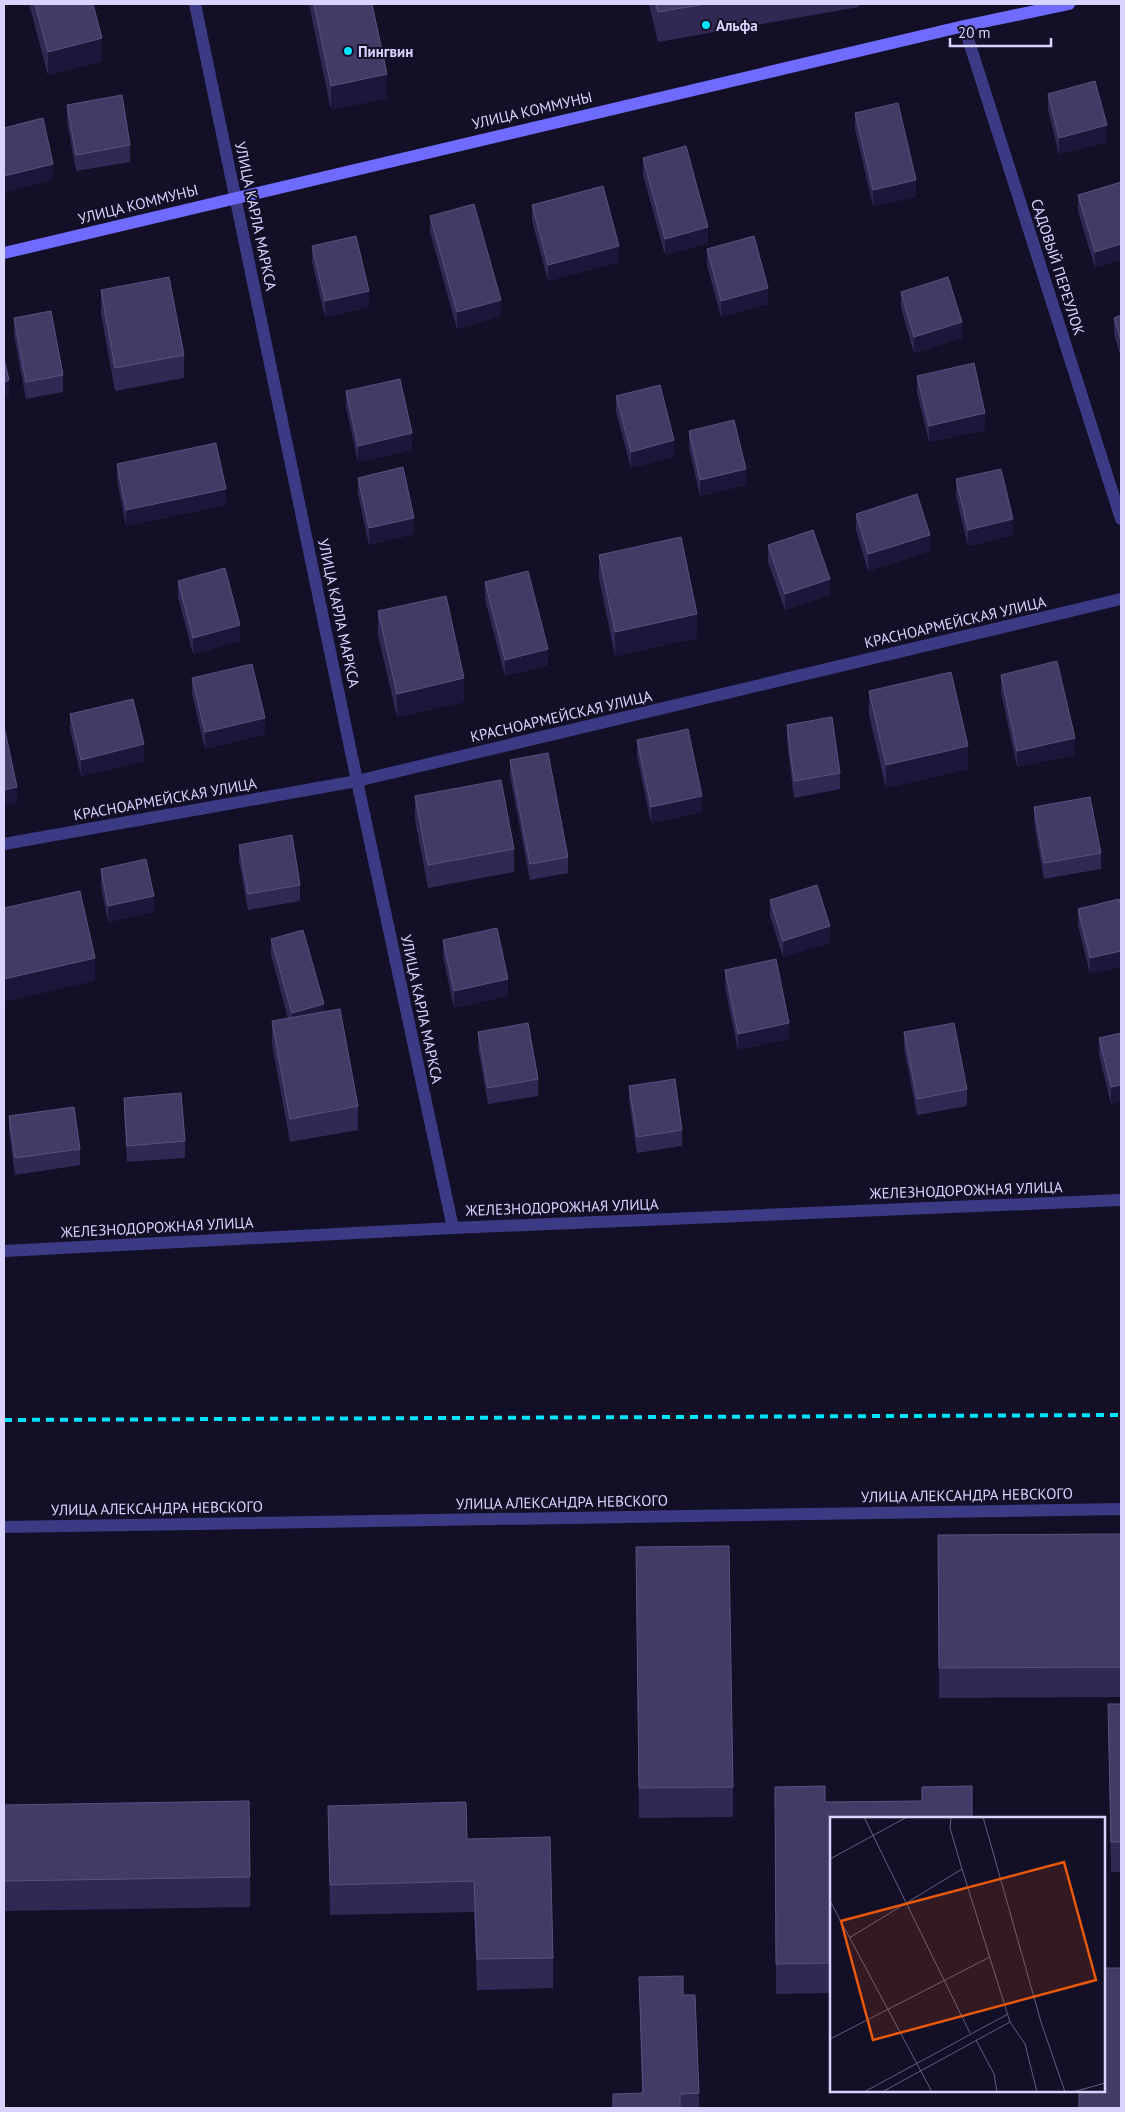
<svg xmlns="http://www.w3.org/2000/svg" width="1125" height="2112" font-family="'PT Sans',sans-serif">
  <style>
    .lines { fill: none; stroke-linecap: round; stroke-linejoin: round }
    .street { stroke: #3d3a85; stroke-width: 12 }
    .secondary { stroke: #6f6bff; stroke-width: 12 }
    .rail { stroke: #00e5ff; stroke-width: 4; stroke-dasharray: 8 6; stroke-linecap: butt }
    .wall { fill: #312854 }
    .shaded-wall { fill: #1d163a }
    .building { fill: #433a66; stroke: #5a527e }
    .poi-dot { fill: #00e5ff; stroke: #130f26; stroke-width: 2 }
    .labels { text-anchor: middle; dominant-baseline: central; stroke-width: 4; stroke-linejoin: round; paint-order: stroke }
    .poi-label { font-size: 15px; font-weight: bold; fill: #d9d4ff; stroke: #130f26; text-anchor: start }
    .street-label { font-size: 15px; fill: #d9d4ff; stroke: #130f26 }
    .inset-road { fill: none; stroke: #625e7d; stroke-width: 1 }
    .view { fill: #e8590c; fill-opacity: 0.15; stroke: #e8590c; stroke-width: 2.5 }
    .inset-edge { fill: none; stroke: #d9d4ff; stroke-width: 2.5 }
  </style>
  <rect width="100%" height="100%" fill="#130f26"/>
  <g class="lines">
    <!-- street -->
    <g class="street">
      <polyline points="195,4 357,781 453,1228"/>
      <polyline points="964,26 1121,519"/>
      <polyline points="4,844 357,781 1121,599"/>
      <polyline points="4,1251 453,1228 1121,1200"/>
      <polyline points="4,1527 1121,1509"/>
    </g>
    <!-- secondary -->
    <polyline class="secondary" points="4,253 964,26 1069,4"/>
    <!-- rail -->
    <polyline class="rail" points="4,1420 1121,1415"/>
  </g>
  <!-- wall -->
  <g class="wall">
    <polygon points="29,4 93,4 102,61 48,75"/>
    <polygon points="309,4 372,4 387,98 331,110"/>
    <polygon points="649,4 859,4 859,7 658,42"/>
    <polygon points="1048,94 1107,142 1059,154 1048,110"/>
    <polygon points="67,105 130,145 130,162 76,171 67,121"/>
    <polygon points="855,113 916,197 873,206 855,129"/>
    <polygon points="643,158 708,243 665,255 643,175"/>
    <polygon points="1121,182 1095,268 1078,211 1078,195"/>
    <polygon points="532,205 619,262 548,281 532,221"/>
    <polygon points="430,216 501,316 457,329 430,232"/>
    <polygon points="312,246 369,307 325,317 312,262"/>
    <polygon points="707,249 768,304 721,317 707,265"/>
    <polygon points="101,290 184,355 184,378 115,391 101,314"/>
    <polygon points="901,292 962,338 914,353 901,308"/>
    <polygon points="1121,315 1121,358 1114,334 1114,318"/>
    <polygon points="14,318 63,375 63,392 26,399 14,335"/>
    <polygon points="917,376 985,430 929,442 917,392"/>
    <polygon points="346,391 412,450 358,462 346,407"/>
    <polygon points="616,396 674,457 631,468 616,412"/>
    <polygon points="689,431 746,485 700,496 689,447"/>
    <polygon points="117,464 226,505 126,526 117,480"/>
    <polygon points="358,478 414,534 369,545 358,494"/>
    <polygon points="956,479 1013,535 968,546 956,496"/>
    <polygon points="856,514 930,551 868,571 856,530"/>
    <polygon points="768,545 830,595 785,610 768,562"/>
    <polygon points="599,555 697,638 615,656 599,578"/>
    <polygon points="178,581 240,641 193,654 178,597"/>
    <polygon points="485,582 548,665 505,676 485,599"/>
    <polygon points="378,611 464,702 397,717 378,635"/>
    <polygon points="1001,675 1075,755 1017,767 1001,692"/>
    <polygon points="192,678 265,734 205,749 192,694"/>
    <polygon points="869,691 968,769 886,788 869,715"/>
    <polygon points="70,714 144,761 81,776 70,730"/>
    <polygon points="787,725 840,773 840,789 794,798 787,742"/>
    <polygon points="637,740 702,812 651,823 637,756"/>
    <polygon points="510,760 568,857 568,873 530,880 510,776"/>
    <polygon points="415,796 514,849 514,872 428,888 415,820"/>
    <polygon points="1034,807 1101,853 1101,869 1044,879 1034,823"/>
    <polygon points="239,845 300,885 300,901 248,910 239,861"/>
    <polygon points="101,869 154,912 108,922 101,886"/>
    <polygon points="1119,899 1090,974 1078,925 1078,909"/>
    <polygon points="770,900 830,943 783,957 770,916"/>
    <polygon points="271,939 324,1012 358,1106 358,1130 290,1142 272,1044 272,1021 288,1018 271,955"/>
    <polygon points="443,940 508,996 454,1008 443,956"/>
    <polygon points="725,970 789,1039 738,1050 725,987"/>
    <polygon points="478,1032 538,1079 538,1096 488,1104 478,1048"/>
    <polygon points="904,1032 967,1089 967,1106 917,1115 904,1048"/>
    <polygon points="1121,1033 1121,1101 1111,1104 1099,1055 1099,1038"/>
    <polygon points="629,1086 682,1130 682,1146 637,1153 629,1102"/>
    <polygon points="124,1098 185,1141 185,1158 127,1162 124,1114"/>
    <polygon points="9,1116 80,1149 80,1165 15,1175 9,1133"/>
    <polygon points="1121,1534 1121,1697 939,1698 938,1535"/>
    <polygon points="636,1547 733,1787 733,1817 639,1818"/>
    <polygon points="1108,1704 1121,1704 1121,1872 1111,1872"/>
    <polygon points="825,1802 831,1818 831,1993 776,1994 775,1817"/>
    <polygon points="4,1805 250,1877 250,1907 4,1911"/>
    <polygon points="328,1806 467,1839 553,1958 553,1988 477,1990 474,1912 330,1915"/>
    <polygon points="639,1977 683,1995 699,2093 699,2108 613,2108 613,2094 642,2093"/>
  </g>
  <!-- shaded-wall -->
  <g class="shaded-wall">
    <polygon points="102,38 102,61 48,75 48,52"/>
    <polygon points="387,74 387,98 331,110 331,86"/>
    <polygon points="1107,125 1107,142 1059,154 1059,138"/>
    <polygon points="53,164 53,180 4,193 4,176"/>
    <polygon points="916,180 916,197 873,206 873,190"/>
    <polygon points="708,227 708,243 665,255 665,239"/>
    <polygon points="1121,244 1121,260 1095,268 1095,252"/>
    <polygon points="619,246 619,262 548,281 548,265"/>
    <polygon points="768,288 768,304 721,317 721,301"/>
    <polygon points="369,291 369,307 325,317 325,301"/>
    <polygon points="501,300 501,316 457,329 457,312"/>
    <polygon points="962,322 962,338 914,353 914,337"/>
    <polygon points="9,380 9,396 4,398 4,382"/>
    <polygon points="985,413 985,430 929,442 929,426"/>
    <polygon points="412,433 412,450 358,462 358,446"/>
    <polygon points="674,440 674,457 631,468 631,452"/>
    <polygon points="746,469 746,485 700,496 700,480"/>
    <polygon points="226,489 226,505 126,526 126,510"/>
    <polygon points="414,518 414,534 369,545 369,528"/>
    <polygon points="1013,519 1013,535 968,546 968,530"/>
    <polygon points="930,535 930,551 868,571 868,554"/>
    <polygon points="830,579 830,595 785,610 785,594"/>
    <polygon points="697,614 697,638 615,656 615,632"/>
    <polygon points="240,625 240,641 193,654 193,638"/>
    <polygon points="548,649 548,665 505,676 505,660"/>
    <polygon points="464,678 464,702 397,717 397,694"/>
    <polygon points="265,718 265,734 205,749 205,732"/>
    <polygon points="1075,738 1075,755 1017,767 1017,751"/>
    <polygon points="144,744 144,761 81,776 81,760"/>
    <polygon points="968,746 968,769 886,788 886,765"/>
    <polygon points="17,787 17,803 4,806 4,790"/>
    <polygon points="702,796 702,812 651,823 651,807"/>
    <polygon points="154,896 154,912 108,922 108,906"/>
    <polygon points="830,926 830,943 783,957 783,941"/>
    <polygon points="1121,951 1121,967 1090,974 1090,958"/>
    <polygon points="95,958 95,981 4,1002 4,979"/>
    <polygon points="508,979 508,996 454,1008 454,991"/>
    <polygon points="324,1004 324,1020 292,1029 292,1013"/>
    <polygon points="789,1023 789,1039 738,1050 738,1034"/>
    <polygon points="1121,1085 1121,1101 1111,1104 1111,1087"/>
  </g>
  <!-- building -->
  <g class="building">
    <polygon points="35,4 93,4 102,38 48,52"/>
    <polygon points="314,4 372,4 387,74 331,86"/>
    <polygon points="656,4 705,4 658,12"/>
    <polygon points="1095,81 1107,125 1059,138 1048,94"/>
    <polygon points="122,95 130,145 76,155 67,105"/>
    <polygon points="898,103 916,180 873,190 855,113"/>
    <polygon points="43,118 53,164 4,176 4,128"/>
    <polygon points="686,146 708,227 665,239 643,158"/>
    <polygon points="1121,182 1121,244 1095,252 1078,195"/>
    <polygon points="603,186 619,246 548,265 532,205"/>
    <polygon points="474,204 501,300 457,312 430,216"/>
    <polygon points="356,236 369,291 325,301 312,246"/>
    <polygon points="754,236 768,288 721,301 707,249"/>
    <polygon points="169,277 184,355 115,368 101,290"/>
    <polygon points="948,277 962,322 914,337 901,292"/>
    <polygon points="51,311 63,375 26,382 14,318"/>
    <polygon points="1121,315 1121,341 1114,318"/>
    <polygon points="4,359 9,380 4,382"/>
    <polygon points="974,363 985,413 929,426 917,376"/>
    <polygon points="400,379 412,433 358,446 346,391"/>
    <polygon points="660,385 674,440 631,452 616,396"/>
    <polygon points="734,420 746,469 700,480 689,431"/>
    <polygon points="216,443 226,489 126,510 117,464"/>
    <polygon points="403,467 414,518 369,528 358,478"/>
    <polygon points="1001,469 1013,519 968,530 956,479"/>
    <polygon points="917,494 930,535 868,554 856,514"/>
    <polygon points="813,530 830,579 785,594 768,545"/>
    <polygon points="681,537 697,614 615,632 599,555"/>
    <polygon points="225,568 240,625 193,638 178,581"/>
    <polygon points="528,571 548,649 505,660 485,582"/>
    <polygon points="446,596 464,678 397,694 378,611"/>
    <polygon points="1057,661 1075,738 1017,751 1001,675"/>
    <polygon points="252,664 265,718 205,732 192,678"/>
    <polygon points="951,672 968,746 886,765 869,691"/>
    <polygon points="133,699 144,744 81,760 70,714"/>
    <polygon points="832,717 840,773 794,781 787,725"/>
    <polygon points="4,726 17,787 4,790"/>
    <polygon points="688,729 702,796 651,807 637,740"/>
    <polygon points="548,753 568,857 530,864 510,760"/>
    <polygon points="501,780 514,849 428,865 415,796"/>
    <polygon points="1090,797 1101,853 1044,863 1034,807"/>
    <polygon points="292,835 300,885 248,894 239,845"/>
    <polygon points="146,859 154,896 108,906 101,869"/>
    <polygon points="817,885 830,926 783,941 770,900"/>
    <polygon points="80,891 95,958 4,979 4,908"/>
    <polygon points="1119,899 1121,906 1121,951 1090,958 1078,909"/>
    <polygon points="497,928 508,979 454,991 443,940"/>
    <polygon points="303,930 324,1004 292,1013 271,939"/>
    <polygon points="776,959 789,1023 738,1034 725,970"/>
    <polygon points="340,1009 358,1106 290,1119 272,1021"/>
    <polygon points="528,1023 538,1079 488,1088 478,1032"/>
    <polygon points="954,1023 967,1089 917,1099 904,1032"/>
    <polygon points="1121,1033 1121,1085 1111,1087 1099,1038"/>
    <polygon points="675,1079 682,1130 637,1137 629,1086"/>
    <polygon points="181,1093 185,1141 127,1146 124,1098"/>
    <polygon points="74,1107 80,1149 15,1158 9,1116"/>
    <polygon points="1121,1534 1121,1667 939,1668 938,1535"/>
    <polygon points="729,1546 733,1787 639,1788 636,1547"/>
    <polygon points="1108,1704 1121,1704 1121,1842 1111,1842"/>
    <polygon points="825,1786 825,1802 922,1801 922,1787 972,1786 972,1818 831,1818 831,1963 776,1964 775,1787"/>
    <polygon points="249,1801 250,1877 4,1881 4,1805"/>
    <polygon points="466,1802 467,1839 550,1837 553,1958 477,1959 474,1881 330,1885 328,1806"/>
    <polygon points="1104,1968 1121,1968 1121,2108 1079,2108 1079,2091 1104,2091"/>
    <polygon points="683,1976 683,1995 695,1995 699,2093 680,2094 680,2108 613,2108 613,2094 643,2093 639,1977"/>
  </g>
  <!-- markers -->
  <g class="poi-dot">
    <circle cx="706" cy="25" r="5"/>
    <circle cx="348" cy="51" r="5"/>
  </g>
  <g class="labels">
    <!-- poi labels -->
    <g class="poi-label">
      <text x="716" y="25">Альфа</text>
      <text x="358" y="51">Пингвин</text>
    </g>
    <!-- street labels -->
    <g class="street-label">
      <text transform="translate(532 110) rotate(-13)">УЛИЦА КОММУНЫ</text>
      <text transform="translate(138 204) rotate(-14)">УЛИЦА КОММУНЫ</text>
      <text transform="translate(256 216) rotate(78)">УЛИЦА КАРЛА МАРКСА</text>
      <text transform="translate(1058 267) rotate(72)">САДОВЫЙ ПЕРЕУЛОК</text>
      <text transform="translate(339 613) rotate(78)">УЛИЦА КАРЛА МАРКСА</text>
      <text transform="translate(955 622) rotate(-13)">КРАСНОАРМЕЙСКАЯ УЛИЦА</text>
      <text transform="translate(561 716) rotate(-13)">КРАСНОАРМЕЙСКАЯ УЛИЦА</text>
      <text transform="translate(165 799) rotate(-10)">КРАСНОАРМЕЙСКАЯ УЛИЦА</text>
      <text transform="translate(422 1009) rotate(78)">УЛИЦА КАРЛА МАРКСА</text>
      <text transform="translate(966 1190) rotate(-2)">ЖЕЛЕЗНОДОРОЖНАЯ УЛИЦА</text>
      <text transform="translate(562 1207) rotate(-2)">ЖЕЛЕЗНОДОРОЖНАЯ УЛИЦА</text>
      <text transform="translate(157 1227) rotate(-3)">ЖЕЛЕЗНОДОРОЖНАЯ УЛИЦА</text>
      <text transform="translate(967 1495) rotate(-1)">УЛИЦА АЛЕКСАНДРА НЕВСКОГО</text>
      <text transform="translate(562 1502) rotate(-1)">УЛИЦА АЛЕКСАНДРА НЕВСКОГО</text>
      <text transform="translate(157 1508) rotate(-1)">УЛИЦА АЛЕКСАНДРА НЕВСКОГО</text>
    </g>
  </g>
  <!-- overview -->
  <g transform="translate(830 1817)">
    <rect width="275" height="275" fill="#130f26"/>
    <path class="inset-road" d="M 34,0 L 140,216M 121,0 L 120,11 L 132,52 L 180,205 L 195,227 L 207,275M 153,0 L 211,205 L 235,275M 0,42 L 77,0M 0,84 L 102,275M 19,121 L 132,52M 0,222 L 160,140M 146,223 L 164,257 L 167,275M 34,275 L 178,197M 52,275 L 180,205M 243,275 L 275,266"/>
    <path class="view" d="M 234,45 L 266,163 L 43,223 L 11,104 Z"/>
    <rect width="275" height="275" class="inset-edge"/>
  </g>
  <!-- border -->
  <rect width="1125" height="2112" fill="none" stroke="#d9d4ff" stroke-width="10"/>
  <!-- scale -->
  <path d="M950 38v8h101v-8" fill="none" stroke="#d9d4ff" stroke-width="2.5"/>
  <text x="958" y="38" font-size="15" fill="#d9d4ff" stroke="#130f26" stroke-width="4" paint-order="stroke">20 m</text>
</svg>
